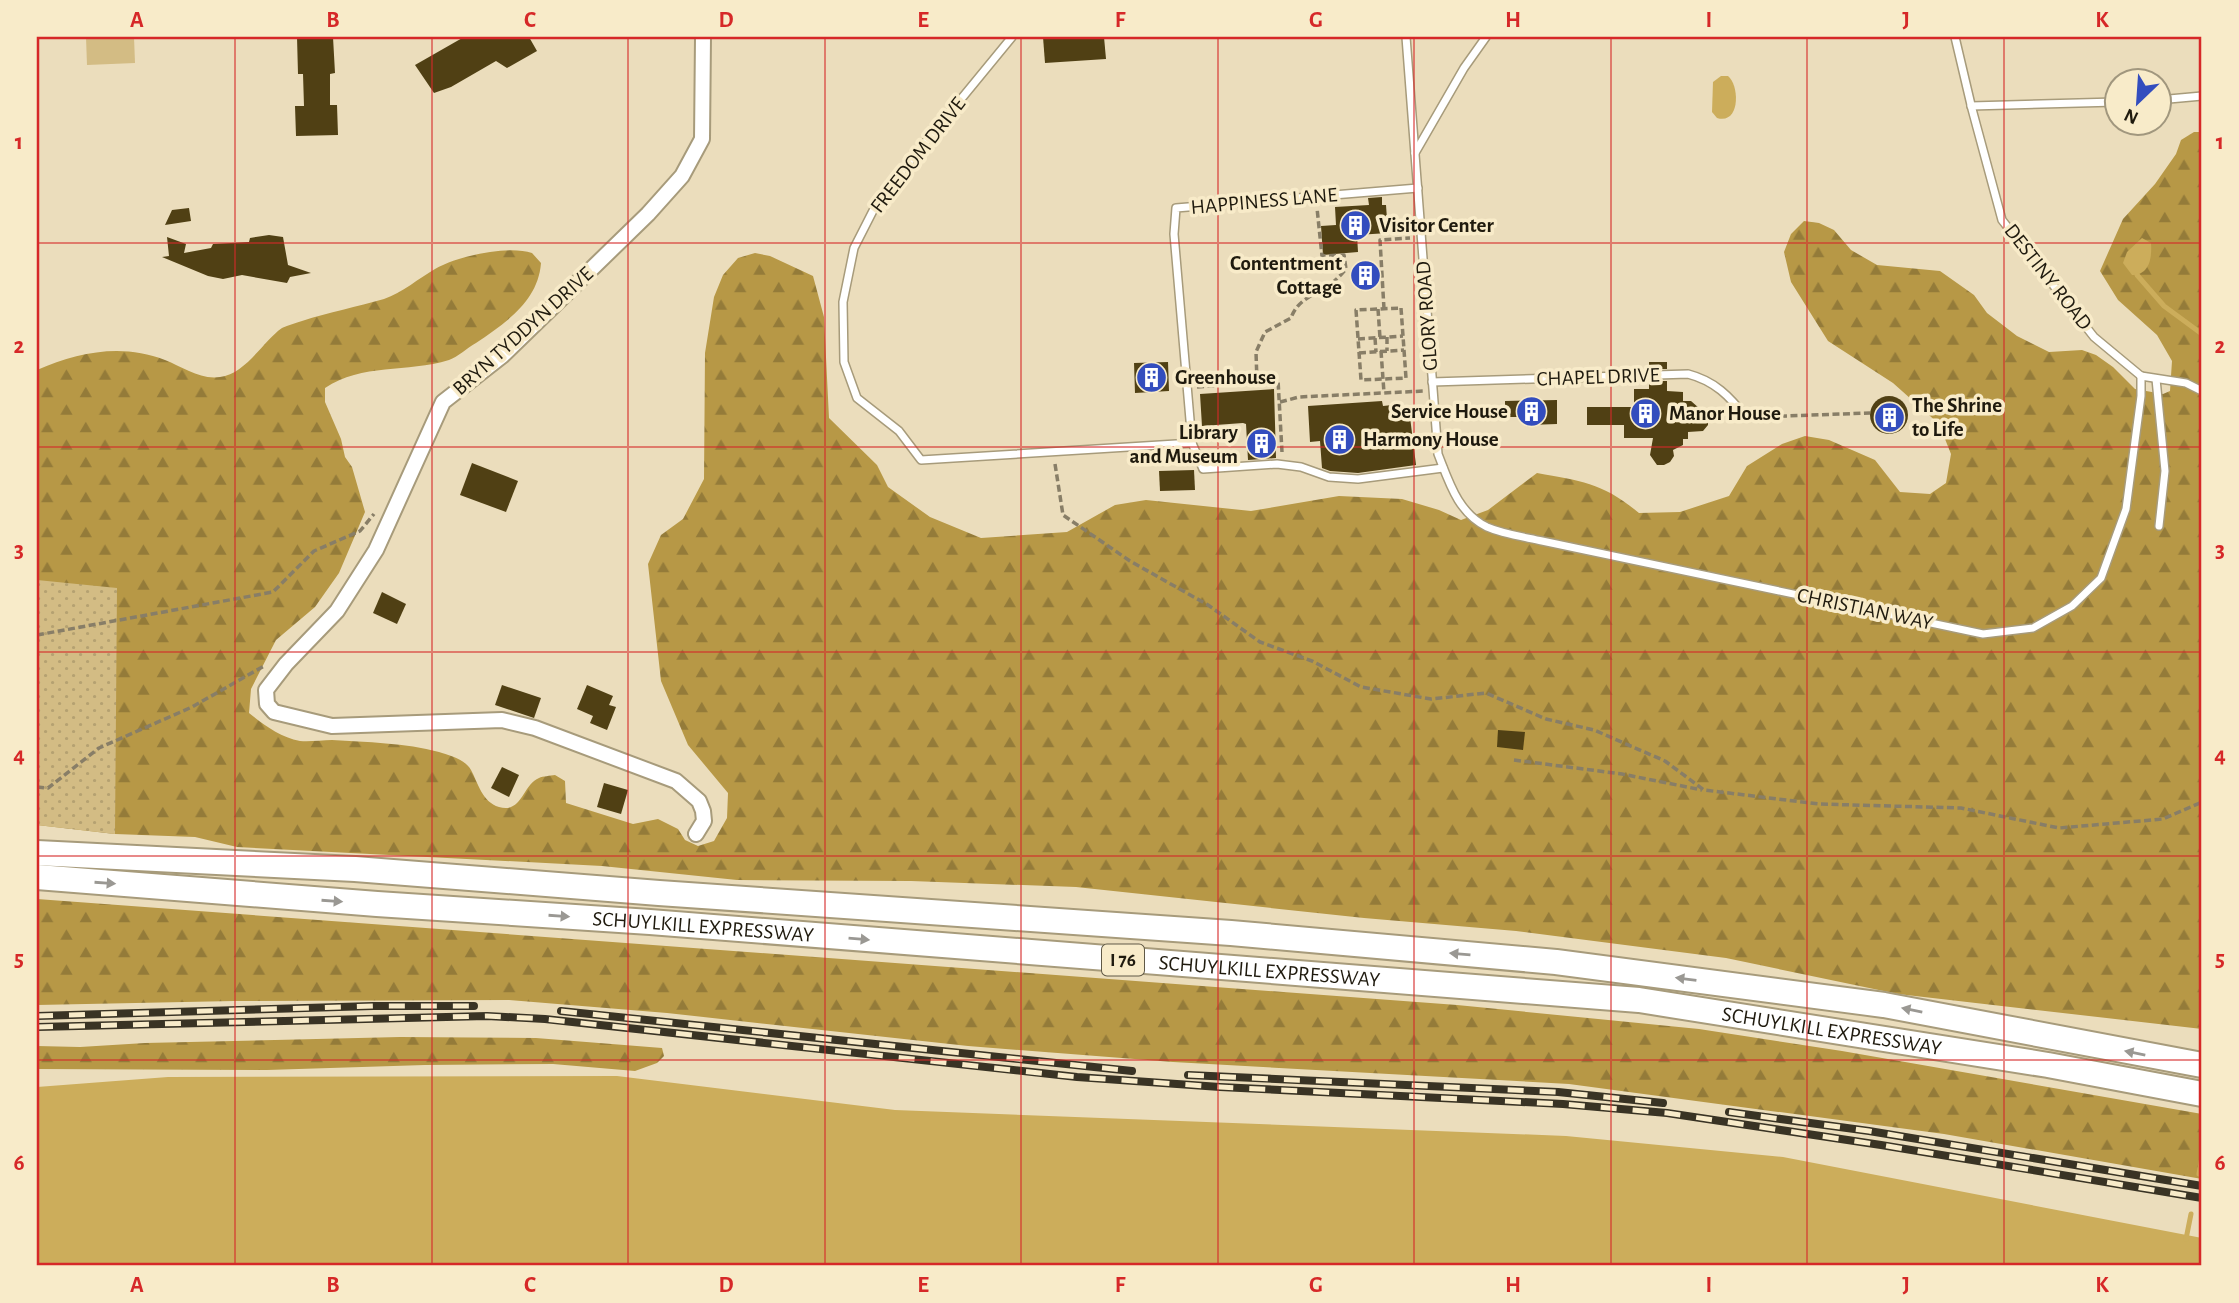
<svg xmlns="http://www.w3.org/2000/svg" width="2239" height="1303" font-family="'Alegreya Sans',sans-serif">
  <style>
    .forest { fill: url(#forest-firs) }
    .park { fill: url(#park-dots) }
    .garden { fill: #d3bc84 }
    .water { fill: #ccad5b }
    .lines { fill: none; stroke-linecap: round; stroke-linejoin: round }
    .stream { stroke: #ccad5b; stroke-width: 5 }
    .building { fill: #504014 }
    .service-casing { stroke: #a79b7b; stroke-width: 10 }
    .minor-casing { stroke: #a79b7b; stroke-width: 18 }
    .motorway-casing { stroke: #a79b7b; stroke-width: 28 }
    .path { stroke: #887e67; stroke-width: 3.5; stroke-dasharray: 7 3.5; stroke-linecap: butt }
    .service { stroke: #fff; stroke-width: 7 }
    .minor { stroke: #fff; stroke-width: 14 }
    .motorway { stroke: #fff; stroke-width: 24 }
    .rail-casing { stroke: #393324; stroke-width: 8 }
    .rail { stroke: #f8ebc9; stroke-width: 5; stroke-dasharray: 16; stroke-linecap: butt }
    .oneway { fill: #9a9893 }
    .grid { fill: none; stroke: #d62828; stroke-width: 2; stroke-opacity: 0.55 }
    .labels { text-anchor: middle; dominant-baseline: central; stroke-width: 7; stroke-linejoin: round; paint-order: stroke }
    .shield { fill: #f8ebc9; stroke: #605946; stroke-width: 2 }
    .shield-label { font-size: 19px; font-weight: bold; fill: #1f1a0e }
    .street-label { font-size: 21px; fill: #1f1a0e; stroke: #f8ebc9 }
    .poi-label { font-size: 21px; font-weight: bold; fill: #1f1a0e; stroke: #f8ebc9; text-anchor: start }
    .neatline { fill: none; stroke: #d62828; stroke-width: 2.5 }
    .grid-label { font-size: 23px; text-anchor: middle; font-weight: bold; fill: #d62828 }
  </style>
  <defs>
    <pattern id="forest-firs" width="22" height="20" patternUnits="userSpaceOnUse" patternTransform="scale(1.75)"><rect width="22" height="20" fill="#b79846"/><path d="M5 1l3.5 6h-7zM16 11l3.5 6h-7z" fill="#947b39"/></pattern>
    <pattern id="park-dots" width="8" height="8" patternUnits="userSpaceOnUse" patternTransform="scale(1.75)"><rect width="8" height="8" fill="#d3bc84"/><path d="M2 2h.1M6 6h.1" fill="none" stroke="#b5a171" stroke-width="1.8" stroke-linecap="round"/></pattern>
  </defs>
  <rect width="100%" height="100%" fill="#ebddbc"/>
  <!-- forest -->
  <g class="forest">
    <path d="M 2194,132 L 2202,132 L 2202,1029 L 1898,994 L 1726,958 L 1516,931 L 1364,918 L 1076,887 L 911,881 L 737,880 L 602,866 L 237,847 L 195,837 L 115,834 L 37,825 L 37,370 C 78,352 122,343 165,360 C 183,367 200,380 220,377 C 246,374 263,341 282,328 C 288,325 296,323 302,321 C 329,312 357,307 384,299 C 402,293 419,278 435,269 C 457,256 508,245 532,253 L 541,263 C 538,302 505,323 476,343 C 467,348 458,357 449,360 C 407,373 362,363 325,388 L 325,402 L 341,439 L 345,457 L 352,467 L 365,512 L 339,573 L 315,607 L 276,640 L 251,689 L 249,713 C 264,725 280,737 300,741 C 310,742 322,740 332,740 C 366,742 406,743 439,752 C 449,755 466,760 471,770 C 478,783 482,802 499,807 C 522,814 523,784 539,778 C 543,776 550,776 555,775 L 565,781 L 566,803 L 633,824 L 658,819 L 678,829 L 685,840 L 698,846 L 714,841 L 727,818 L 728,793 L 688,745 L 661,681 L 648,564 L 661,535 L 683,519 L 704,479 L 705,353 L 714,297 L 723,275 L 738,258 L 755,253 L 770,256 L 813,276 L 824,317 L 829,418 L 877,465 L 888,487 L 930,517 L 981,538 L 1067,532 L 1115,505 L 1146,500 L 1251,511 L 1339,496 L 1402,499 L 1439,510 L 1461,520 L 1488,510 L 1537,473 C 1582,481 1603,483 1639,513 L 1680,512 L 1729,496 L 1747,466 L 1782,444 L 1805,436 L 1829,440 L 1875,460 L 1900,492 L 1930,494 L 1946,483 L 1951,454 L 1939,424 L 1893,383 L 1828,341 L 1791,282 L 1784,252 L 1791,234 L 1804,221 L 1819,223 L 1834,230 L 1851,250 L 1877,265 L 1940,271 L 1974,295 L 1987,313 L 2017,336 L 2049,352 L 2082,350 L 2096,355 L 2113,367 L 2135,389 L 2163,394 L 2170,391 L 2172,361 L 2157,335 L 2118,300 L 2100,271 L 2123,219 L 2155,184 L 2176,154 L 2181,140 Z"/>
    <polygon points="37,899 1457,1005 1699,1029 1842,1051 2202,1114 2202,1179 1944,1134 1569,1084 1173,1062 968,1046 667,1013 509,1000 234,1001 37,1005"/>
    <polygon points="400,1037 536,1038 662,1048 664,1056 657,1063 635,1071 553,1064 425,1065 267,1070 37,1069 37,1046 80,1047 145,1043"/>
  </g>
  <!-- park -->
  <polygon class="park" points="37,580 117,588 115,834 37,825"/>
  <!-- garden -->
  <polygon class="garden" points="86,37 134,37 135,63 87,65"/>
  <!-- water -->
  <g class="water">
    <path d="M 1721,76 L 1728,76 C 1740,86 1740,125 1717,118 L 1712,112 L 1713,82 Z"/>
    <path d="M 2142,238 L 2151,243 C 2152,257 2150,275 2132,275 L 2123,263 L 2127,252 Z"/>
    <polygon points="617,1076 895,1110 1566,1136 1783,1157 2202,1238 2202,1266 37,1266 37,1087 168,1077"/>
  </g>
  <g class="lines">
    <!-- stream -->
    <g class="stream">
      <polyline points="2137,275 2164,306 2202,334"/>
      <polyline points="2199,1174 2202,1157"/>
      <polyline points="2186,1239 2191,1214"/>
    </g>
  </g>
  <!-- building -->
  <g class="building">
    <polygon points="297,37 333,37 335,73 330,74 330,105 337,105 338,135 296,136 295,106 304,106 303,74 298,74"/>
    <polygon points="464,37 529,37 537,51 507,68 496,61 451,87 434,93 415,65"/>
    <polygon points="1043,37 1104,37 1106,59 1045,63"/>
    <polygon points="1382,197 1382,205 1386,205 1388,233 1357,235 1358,252 1323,255 1321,226 1336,225 1335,207 1369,205 1368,198"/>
    <polygon points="189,208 191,221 165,225 172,210"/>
    <polygon points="269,235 283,237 288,265 311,273 290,277 287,283 242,275 223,279 208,276 162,257 169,256 167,237 186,244 184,253 211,248 213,244 249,242 250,238"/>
    <polygon points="1376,264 1376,285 1355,285 1355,265"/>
    <polygon points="1168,362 1169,391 1135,393 1134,363"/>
    <rect x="1649" y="362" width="18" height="7"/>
    <polygon points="1649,381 1667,381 1667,391 1683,392 1683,401 1691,401 1708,416 1708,425 1703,431 1688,432 1688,439 1683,439 1683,445 1673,450 1674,456 1670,462 1664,465 1657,465 1650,455 1653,438 1624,438 1624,425 1587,425 1587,407 1634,407 1634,389 1649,389"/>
    <polygon points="1274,389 1276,458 1248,460 1246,424 1243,423 1202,426 1200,394"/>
    <circle cx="1889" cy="415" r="19"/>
    <polygon points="1557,400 1557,424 1529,425 1528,417 1505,417 1505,401"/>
    <polygon points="1382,401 1383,406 1402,404 1403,418 1410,417 1416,465 1358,473 1330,471 1322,468 1320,441 1310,442 1308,406"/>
    <polygon points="472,463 518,481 506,512 460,495"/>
    <polygon points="1194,470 1195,490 1160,491 1159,471"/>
    <polygon points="382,592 406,604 397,624 373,613"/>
    <polygon points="502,685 541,698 534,718 495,705"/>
    <polygon points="587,685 613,696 609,705 616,707 607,730 590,723 593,716 577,709"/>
    <polygon points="1498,730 1525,732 1523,750 1497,747"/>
    <polygon points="502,767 519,775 509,797 491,788"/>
    <polygon points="604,783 628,790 621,814 597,807"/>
  </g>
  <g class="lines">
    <defs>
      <g id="service">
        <polyline points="1012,37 879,199 854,248 843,302 844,362 857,398 899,431 921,460 1192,443 1203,469 1277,464 1301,467 1329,477 1358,479 1443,468"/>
        <path d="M 1406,37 L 1438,454 C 1449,482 1458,513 1487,527 C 1503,534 1524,537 1542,541 L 1983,634 L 2033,628 L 2072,606 L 2101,578 L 2126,509 L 2141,396 L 2141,376"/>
        <polyline points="1955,37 1972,109 2002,220 2094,337 2141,376"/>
        <polyline points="2158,100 2202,96"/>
        <polyline points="1971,106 2116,102"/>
        <polyline points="1415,153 1464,68 1486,37"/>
        <polyline points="2141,376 2186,383 2202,391"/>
        <polyline points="2156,379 2165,471 2159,526"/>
        <path d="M 1432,382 L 1688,374 C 1715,381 1729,396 1747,418"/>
        <polyline points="1192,443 1174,234 1176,208 1418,188"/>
      </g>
      <polyline id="minor" points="696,834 704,821 703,811 699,801 676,781 535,728 502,720 332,726 274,712 267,704 266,690 286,664 337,611 376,550 443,402 502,356 648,214 682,176 702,139 703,37"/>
      <g id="motorway">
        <polyline points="37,853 355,869 659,893 1231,933 1556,962 1884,1005 2202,1065"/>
        <path id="s1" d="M 37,877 L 377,904 L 650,922 L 1639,1000 L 2048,1065 L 2202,1094"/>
      </g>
    </defs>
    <!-- service casing -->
    <use href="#service" class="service-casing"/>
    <!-- minor casing -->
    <use href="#minor" class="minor-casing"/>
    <!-- motorway casing -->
    <use href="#motorway" class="motorway-casing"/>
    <!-- path -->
    <g class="path">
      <polygon points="1401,308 1406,378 1361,380 1356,310"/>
      <polyline points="1378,309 1380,338"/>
      <polyline points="1384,309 1380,240 1410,238"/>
      <polyline points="1387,337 1387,351"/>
      <polyline points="1375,338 1376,352"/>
      <polyline points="1358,339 1403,336"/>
      <polyline points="1381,351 1384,393"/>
      <polyline points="1359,353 1404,350"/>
      <path d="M 1257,382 L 1256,352 L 1265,332 L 1291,318 C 1297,300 1314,295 1329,285 C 1335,281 1341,275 1346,269 L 1344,255 L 1322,256 L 1317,208"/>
      <polyline points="1197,387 1278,380 1282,452"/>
      <polyline points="1280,402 1299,397 1424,391"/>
      <polyline points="1759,417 1870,413"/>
      <polyline points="1055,464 1063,515 1130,561 1208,605 1260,642 1312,661 1361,687 1431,699 1486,693 1546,719 1594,730 1665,761 1704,790 1819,804 1961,808 2059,828 2163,819 2202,802"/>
      <polyline points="37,635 273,592 314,551 360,531 374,514"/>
      <polyline points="1514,760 1622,774 1702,790"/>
      <polyline points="37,787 48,788 99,748 192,707 264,666"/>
    </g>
    <!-- service -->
    <use href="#service" class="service"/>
    <!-- minor -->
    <use href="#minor" class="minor"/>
    <!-- motorway -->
    <use href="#motorway" class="motorway"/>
    <defs>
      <g id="rail">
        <polyline points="561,1011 1132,1071"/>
        <polyline points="37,1016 373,1006 474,1006"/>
        <polyline points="37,1027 487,1016 545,1019 1077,1077 1220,1087 1563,1104 1667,1113 1881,1145 2202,1198"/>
        <polyline points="1188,1075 1558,1092 1663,1103"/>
        <polyline points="1729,1112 1869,1131 2202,1186"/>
      </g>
    </defs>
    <!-- rail casing -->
    <use href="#rail" class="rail-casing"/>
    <!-- rail -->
    <use href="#rail" class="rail"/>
  </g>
  <!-- one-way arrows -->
  <defs><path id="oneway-solid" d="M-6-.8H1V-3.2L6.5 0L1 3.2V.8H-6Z" transform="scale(1.75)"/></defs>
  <g class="oneway">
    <use href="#oneway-solid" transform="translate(105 883) rotate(4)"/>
    <use href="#oneway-solid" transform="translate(332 901) rotate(4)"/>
    <use href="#oneway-solid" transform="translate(559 916) rotate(4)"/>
    <use href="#oneway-solid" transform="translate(859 939) rotate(5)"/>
    <use href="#oneway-solid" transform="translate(1460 954) rotate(-175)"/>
    <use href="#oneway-solid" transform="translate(1686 979) rotate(-173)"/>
    <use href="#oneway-solid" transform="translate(1912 1010) rotate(-169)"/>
    <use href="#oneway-solid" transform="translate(2135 1053) rotate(-169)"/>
  </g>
  <!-- grid -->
  <path class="grid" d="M 235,37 L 235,1266M 432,37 L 432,1266M 628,37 L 628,1266M 825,37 L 825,1266M 1021,37 L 1021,1266M 1218,37 L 1218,1266M 1414,37 L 1414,1266M 1611,37 L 1611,1266M 1807,37 L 1807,1266M 2004,37 L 2004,1266M 37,243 L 2202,243M 37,447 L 2202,447M 37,652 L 2202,652M 37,856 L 2202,856M 37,1060 L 2202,1060"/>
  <!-- icons -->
  <defs>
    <symbol id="building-disc" viewBox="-11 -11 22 22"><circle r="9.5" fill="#334dbe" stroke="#f8ebc9"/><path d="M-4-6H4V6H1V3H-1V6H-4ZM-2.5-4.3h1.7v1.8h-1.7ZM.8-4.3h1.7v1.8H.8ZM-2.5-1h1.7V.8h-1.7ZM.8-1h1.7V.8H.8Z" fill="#fff"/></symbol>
  </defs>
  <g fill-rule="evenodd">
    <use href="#building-disc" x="1338" y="208" width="35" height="35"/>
    <use href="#building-disc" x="1348" y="258" width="35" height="35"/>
    <use href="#building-disc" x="1134" y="360" width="35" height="35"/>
    <use href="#building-disc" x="1514" y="394" width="35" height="35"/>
    <use href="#building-disc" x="1628" y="396" width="35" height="35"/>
    <use href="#building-disc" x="1872" y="400" width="35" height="35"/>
    <use href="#building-disc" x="1322" y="422" width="35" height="35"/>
    <use href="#building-disc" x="1244" y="426" width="35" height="35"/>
  </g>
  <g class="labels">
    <!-- shield labels -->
    <rect class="shield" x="1102" y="944.5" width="42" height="31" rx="5"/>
    <g class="shield-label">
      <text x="1123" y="960">I 76</text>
    </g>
    <!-- street labels -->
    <g class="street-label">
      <text transform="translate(918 155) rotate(-52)">FREEDOM DRIVE</text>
      <text transform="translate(1264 201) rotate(-5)">HAPPINESS LANE</text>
      <text transform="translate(2048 277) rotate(52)">DESTINY ROAD</text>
      <text transform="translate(1427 316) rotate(-94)">GLORY ROAD</text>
      <text transform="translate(523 331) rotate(-42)">BRYN TYDDYN DRIVE</text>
      <text transform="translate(1598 377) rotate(-2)">CHAPEL DRIVE</text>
      <text transform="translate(1865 609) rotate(12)">CHRISTIAN WAY</text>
      <text stroke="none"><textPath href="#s1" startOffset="668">SCHUYLKILL EXPRESSWAY</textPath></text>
      <text stroke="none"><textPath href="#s1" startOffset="1236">SCHUYLKILL EXPRESSWAY</textPath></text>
      <text stroke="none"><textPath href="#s1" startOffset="1802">SCHUYLKILL EXPRESSWAY</textPath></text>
    </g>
    <!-- poi labels -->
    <g class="poi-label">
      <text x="1379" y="225">Visitor Center</text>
      <text x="1342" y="263" text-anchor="end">Contentment<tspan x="1342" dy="24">Cottage</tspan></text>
      <text x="1175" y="377">Greenhouse</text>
      <text x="1912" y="405">The Shrine<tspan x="1912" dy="24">to Life</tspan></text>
      <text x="1508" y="411" text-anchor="end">Service House</text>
      <text x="1669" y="413">Manor House</text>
      <text x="1238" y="432" text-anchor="end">Library<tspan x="1238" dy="24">and Museum</tspan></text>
      <text x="1363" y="439">Harmony House</text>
    </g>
  </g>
  <!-- border -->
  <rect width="2239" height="1303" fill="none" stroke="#f8ebc9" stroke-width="77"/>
  <!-- north arrow -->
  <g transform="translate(2138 102) rotate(205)"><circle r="33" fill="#f8ebc9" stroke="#a1977e" stroke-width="2"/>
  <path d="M0-5L12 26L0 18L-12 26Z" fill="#334dbe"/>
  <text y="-10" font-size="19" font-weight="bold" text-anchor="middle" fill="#1f1a0e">N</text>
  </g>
  <rect x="38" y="38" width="2162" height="1226" class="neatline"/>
  <g class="grid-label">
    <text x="137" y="27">A</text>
    <text x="333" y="27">B</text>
    <text x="530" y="27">C</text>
    <text x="726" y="27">D</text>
    <text x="923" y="27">E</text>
    <text x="1120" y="27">F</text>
    <text x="1316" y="27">G</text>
    <text x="1513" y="27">H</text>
    <text x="1709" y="27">I</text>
    <text x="1906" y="27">J</text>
    <text x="2102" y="27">K</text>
    <text x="19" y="149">1</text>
    <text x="2220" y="149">1</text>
    <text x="19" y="353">2</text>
    <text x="2220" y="353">2</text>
    <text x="19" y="557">3</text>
    <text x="2220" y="557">3</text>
    <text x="19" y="762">4</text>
    <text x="2220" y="762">4</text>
    <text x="19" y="966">5</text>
    <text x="2220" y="966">5</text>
    <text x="19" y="1170">6</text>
    <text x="2220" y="1170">6</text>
    <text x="137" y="1292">A</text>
    <text x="333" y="1292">B</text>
    <text x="530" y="1292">C</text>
    <text x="726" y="1292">D</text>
    <text x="923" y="1292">E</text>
    <text x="1120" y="1292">F</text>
    <text x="1316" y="1292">G</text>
    <text x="1513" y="1292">H</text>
    <text x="1709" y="1292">I</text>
    <text x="1906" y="1292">J</text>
    <text x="2102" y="1292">K</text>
  </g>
</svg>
